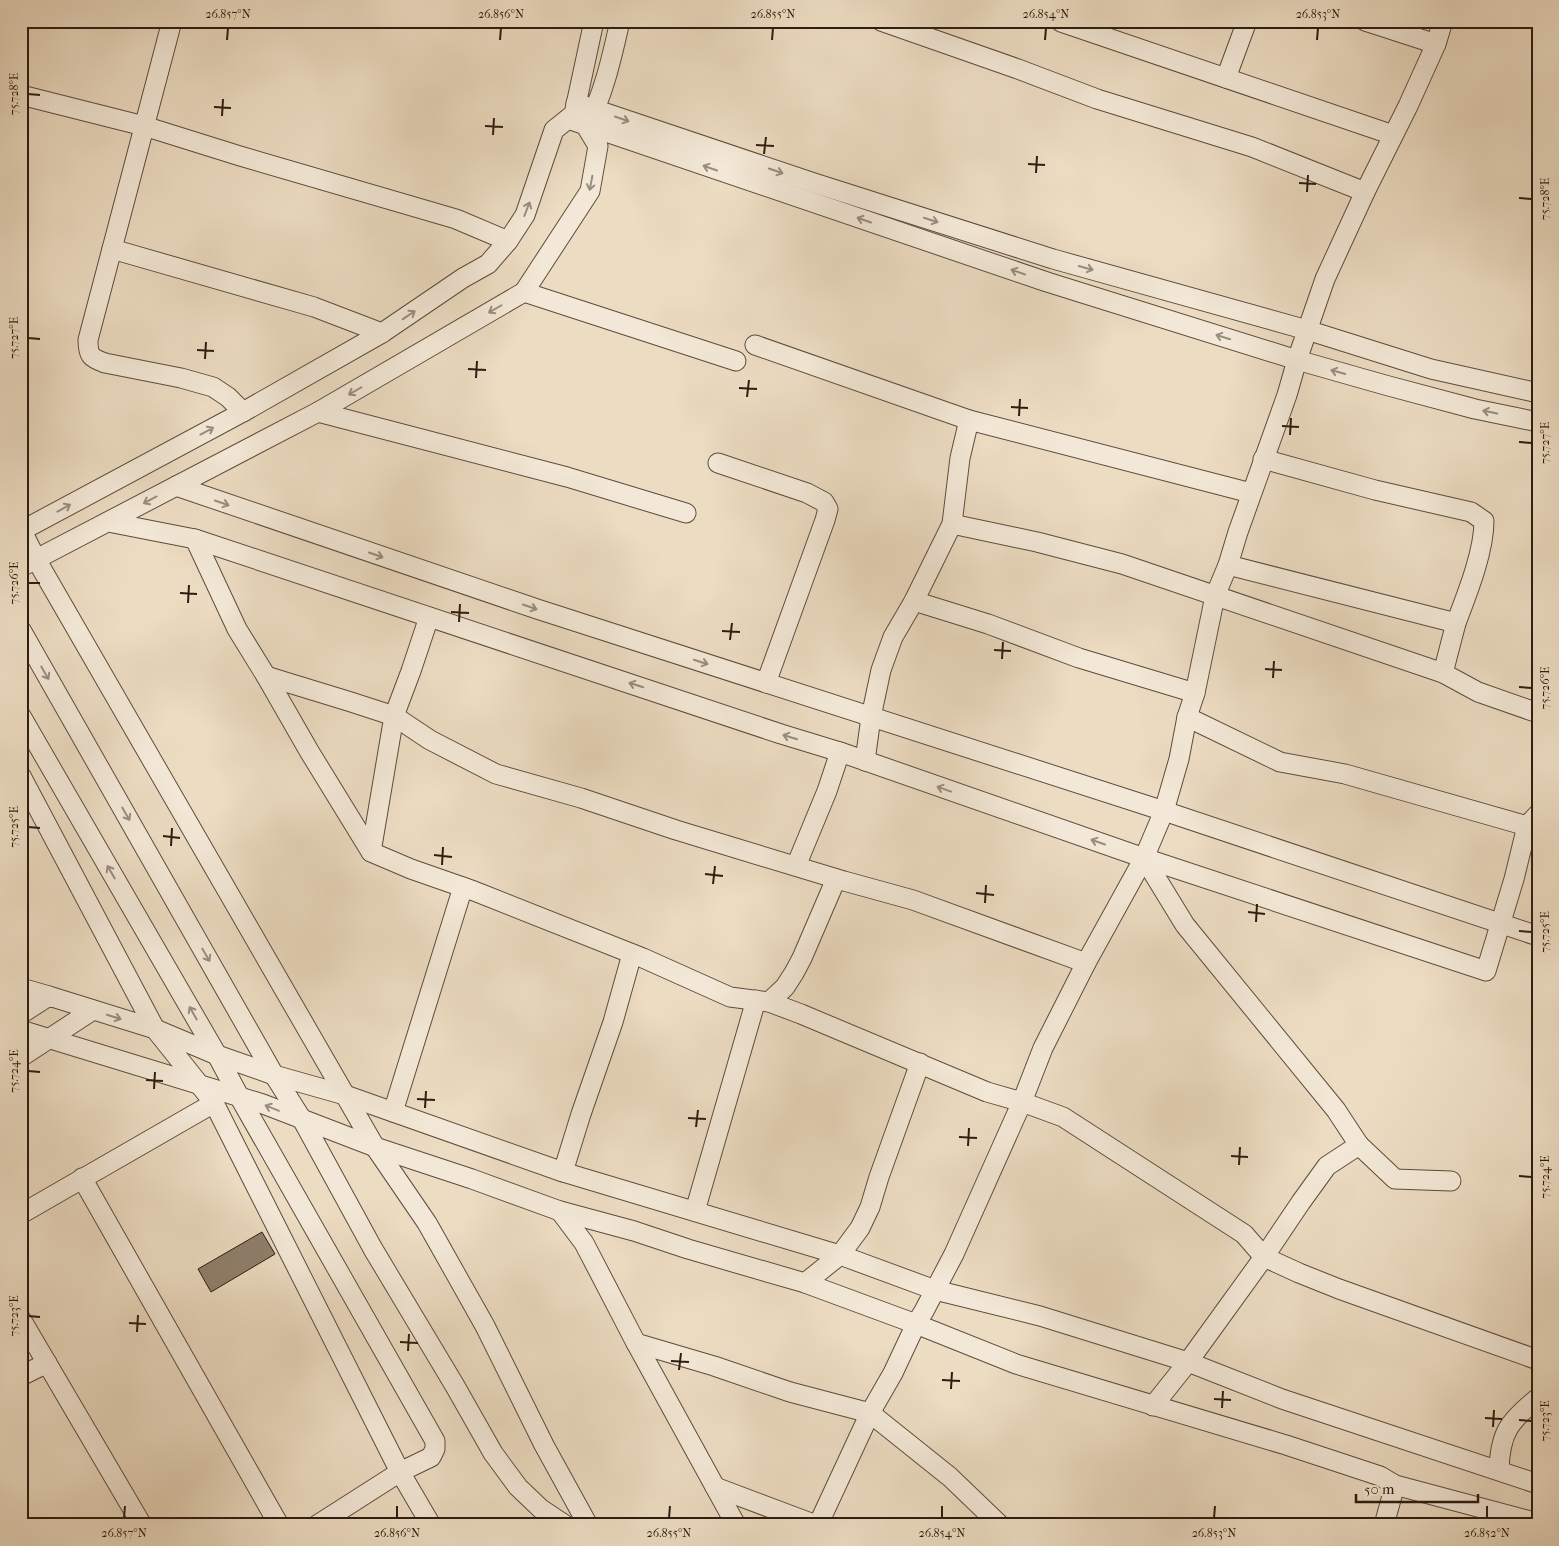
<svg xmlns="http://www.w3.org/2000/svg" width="1559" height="1546" font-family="'IM FELL French Canon',serif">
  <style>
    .building { fill: #90806d; stroke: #2d1c11 }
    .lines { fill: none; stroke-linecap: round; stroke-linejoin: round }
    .minor-casing { stroke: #5d4c3d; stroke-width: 21 }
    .minor { stroke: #f3e8d7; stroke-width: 19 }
    .oneway { stroke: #9a8c7e }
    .ticks { fill: none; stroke: #2d1c11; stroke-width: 2 }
    .neatline { fill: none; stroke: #2d1c11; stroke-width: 2 }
    .ticks-label { font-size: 12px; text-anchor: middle; fill: #2d1c11 }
  </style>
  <rect width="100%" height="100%" fill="#ecdcc2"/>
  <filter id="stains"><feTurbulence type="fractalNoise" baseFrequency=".004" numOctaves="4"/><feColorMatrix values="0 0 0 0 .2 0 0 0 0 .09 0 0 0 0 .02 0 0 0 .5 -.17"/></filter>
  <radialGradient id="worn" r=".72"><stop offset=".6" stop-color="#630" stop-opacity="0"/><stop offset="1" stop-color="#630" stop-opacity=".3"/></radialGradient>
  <!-- building -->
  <polygon class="building" points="262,1232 275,1254 211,1292 198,1269"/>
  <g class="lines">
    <defs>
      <g id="minor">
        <path d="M 172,21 L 88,340 C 88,356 91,358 105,363 L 181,378 L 213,387 L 228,397 L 243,412"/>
        <polyline points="881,21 1018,69 1097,99 1252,147 1365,192"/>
        <polyline points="1365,21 1436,44"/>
        <polyline points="1061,22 1393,135"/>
        <polyline points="1226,78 1247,21"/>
        <polyline points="21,95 144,126 240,156 456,219 508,241"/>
        <polyline points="576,103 814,183 1053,259 1307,330 1431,369 1538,393"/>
        <polyline points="568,119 1047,282 1297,360 1385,385 1475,409 1538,422"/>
        <polyline points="112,249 314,307 382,333"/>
        <polyline points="524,292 736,361"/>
        <polyline points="755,345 969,420"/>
        <polyline points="318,412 567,477 686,513"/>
        <polyline points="718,463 807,493 824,502 828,509 825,520 766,683"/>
        <polyline points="176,486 537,609 1164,811 1538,936"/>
        <polyline points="108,522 195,539 781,734 840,752 1144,858 1486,971 1514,879 1527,826 1538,814"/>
        <polyline points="952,524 1037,542 1122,564 1443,673 1478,692 1538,713"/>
        <polyline points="21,529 36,559 375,1147 427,1223 485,1326 544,1445 588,1525"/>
        <polyline points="21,531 243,412 382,333 463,278 488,264 508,241 525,215 554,130 574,114 594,21"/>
        <polyline points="195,539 237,629 266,676 309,751 371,852 411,869 474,891 643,958 730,997 769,1002 801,1014 987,1092 1022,1102 1063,1117 1244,1234 1264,1257 1301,1202 1327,1166 1359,1145 1336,1110 1185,925 1144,858"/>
        <path d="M 1228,565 L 1456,623 C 1467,594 1484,552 1484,521 L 1471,512 L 1375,490 L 1263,459"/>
        <path d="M 21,567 L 318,412 L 524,292 L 590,191 L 598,146 L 586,126 C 603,99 613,52 620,21"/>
        <polyline points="914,601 988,624 1079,658 1195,693"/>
        <polyline points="21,630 274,1075 303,1121 373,1249 455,1386 493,1453 518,1487 541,1509 565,1525"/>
        <polyline points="1443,673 1456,623"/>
        <polyline points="266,676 351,702 394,716 430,740 496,774 581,798 676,830 844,881 913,900 1086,963"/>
        <polyline points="21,716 217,1055 240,1098 435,1441 435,1449 431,1457 400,1472 317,1525"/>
        <polyline points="1187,717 1280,762 1345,774 1527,826"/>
        <polyline points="865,761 871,717 881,670 893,637 914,601 952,524 960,458 969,420 1251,493"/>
        <polyline points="21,776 155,1029 214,1103 400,1472 431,1525"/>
        <polyline points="371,852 394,716 411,671 429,617"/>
        <polyline points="796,866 827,791 840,752"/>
        <polyline points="21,988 49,996"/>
        <polyline points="769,1002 785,987 794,973 802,958 836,879"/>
        <polyline points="21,1014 49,996 155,1029 217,1055 274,1075 345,1095 563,1172 840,1255 935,1290 1040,1316 1188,1362 1282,1399 1538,1484"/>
        <polyline points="21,1030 263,1104 375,1147 472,1179 560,1211 634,1231 688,1249 805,1283 916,1324 1016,1364 1286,1445 1380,1476 1395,1485 1538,1523"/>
        <polyline points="21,1057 93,1010"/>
        <polyline points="393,1112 463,887"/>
        <polyline points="1359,1145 1395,1179 1451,1181"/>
        <polyline points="563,1172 581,1114 613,1022 632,954"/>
        <polyline points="82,1178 279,1525"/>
        <polyline points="560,1211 584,1243 636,1343 714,1366 790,1392 870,1413 950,1477 1000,1525"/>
        <polyline points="695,1211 756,1000"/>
        <polyline points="21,1214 214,1103"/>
        <polyline points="805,1283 840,1255 860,1228 870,1207 879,1177 920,1063"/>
        <polyline points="21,1319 142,1525"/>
        <polyline points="636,1343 736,1525"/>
        <polyline points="21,1376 47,1363"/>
        <polyline points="1153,1406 1188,1362 1264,1257 1299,1273 1339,1289 1538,1360"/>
        <path d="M 1499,1470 C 1500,1433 1509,1421 1538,1398"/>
        <polyline points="715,1487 816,1525"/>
        <polyline points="818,1525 870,1413 893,1373 916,1324 924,1311 954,1254 1022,1102 1043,1048 1086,963 1144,858 1164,811 1179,759 1187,717 1195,693 1215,596 1228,565 1238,532 1287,395 1297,360 1325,279 1365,192 1408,106 1436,44 1443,21"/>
        <polyline points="1384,1525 1395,1485"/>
      </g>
    </defs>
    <!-- minor casing -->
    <use href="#minor" class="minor-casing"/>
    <!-- minor -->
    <use href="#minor" class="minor"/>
  </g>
  <!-- one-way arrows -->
  <defs><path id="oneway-shaft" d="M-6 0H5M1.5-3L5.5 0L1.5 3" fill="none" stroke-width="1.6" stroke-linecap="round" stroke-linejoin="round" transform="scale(1.25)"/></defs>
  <g class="oneway">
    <use href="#oneway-shaft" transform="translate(622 119) rotate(19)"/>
    <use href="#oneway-shaft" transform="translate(710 168) rotate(-161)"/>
    <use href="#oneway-shaft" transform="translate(776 171) rotate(19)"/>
    <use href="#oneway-shaft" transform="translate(591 183) rotate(101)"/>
    <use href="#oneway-shaft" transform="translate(527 209) rotate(-69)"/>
    <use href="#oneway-shaft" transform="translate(864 220) rotate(-161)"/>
    <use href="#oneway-shaft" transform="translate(931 220) rotate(18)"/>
    <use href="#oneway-shaft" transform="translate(1086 268) rotate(16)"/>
    <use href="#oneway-shaft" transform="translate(1018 272) rotate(-161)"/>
    <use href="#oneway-shaft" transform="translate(495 309) rotate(150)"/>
    <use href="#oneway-shaft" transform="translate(409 315) rotate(-34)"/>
    <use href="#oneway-shaft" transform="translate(1223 337) rotate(-163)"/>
    <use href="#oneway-shaft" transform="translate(1338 372) rotate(-164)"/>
    <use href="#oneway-shaft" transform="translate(355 391) rotate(150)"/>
    <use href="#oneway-shaft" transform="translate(1490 412) rotate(-168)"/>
    <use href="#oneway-shaft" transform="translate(207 431) rotate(-28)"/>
    <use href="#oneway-shaft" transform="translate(150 500) rotate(152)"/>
    <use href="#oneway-shaft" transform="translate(222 503) rotate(19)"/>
    <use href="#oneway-shaft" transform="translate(64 508) rotate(-29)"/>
    <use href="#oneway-shaft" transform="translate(376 555) rotate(19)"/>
    <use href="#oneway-shaft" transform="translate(530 607) rotate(19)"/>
    <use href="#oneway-shaft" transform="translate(701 662) rotate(18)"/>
    <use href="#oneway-shaft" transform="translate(45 673) rotate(60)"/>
    <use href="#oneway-shaft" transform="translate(636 685) rotate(-162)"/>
    <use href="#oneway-shaft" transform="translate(790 737) rotate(-163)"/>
    <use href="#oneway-shaft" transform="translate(944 789) rotate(-160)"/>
    <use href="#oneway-shaft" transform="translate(126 814) rotate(60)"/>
    <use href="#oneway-shaft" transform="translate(1098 842) rotate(-161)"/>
    <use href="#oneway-shaft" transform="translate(111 872) rotate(-120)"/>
    <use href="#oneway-shaft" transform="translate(206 955) rotate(60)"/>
    <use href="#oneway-shaft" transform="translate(193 1013) rotate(-120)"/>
    <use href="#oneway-shaft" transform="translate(114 1017) rotate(17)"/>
    <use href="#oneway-shaft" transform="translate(272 1108) rotate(-158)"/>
  </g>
  <!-- ticks -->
  <path class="ticks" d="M 227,40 L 228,28M 500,40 L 501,28M 772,40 L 773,28M 1045,40 L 1046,28M 1317,40 L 1318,28M 28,94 L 40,95M 214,107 L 231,108M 222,116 L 223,99M 485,126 L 503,127M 493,135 L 494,118M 756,145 L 774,146M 764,154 L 766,137M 1028,164 L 1045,165M 1036,173 L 1037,156M 1299,183 L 1316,184M 1307,192 L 1308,175M 1519,198 L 1532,199M 28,338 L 40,339M 197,350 L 214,351M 205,359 L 206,342M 468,369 L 486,370M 476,378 L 477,361M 739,388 L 757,389M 747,397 L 749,380M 1011,407 L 1028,408M 1019,416 L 1020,399M 1282,426 L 1299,427M 1290,435 L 1291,418M 1519,442 L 1532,443M 28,583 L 40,583M 180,593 L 197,594M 188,603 L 189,585M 451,612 L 469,613M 459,622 L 460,604M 722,631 L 740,632M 730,640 L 732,623M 994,650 L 1011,651M 1002,659 L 1003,642M 1265,669 L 1282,670M 1273,678 L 1274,661M 1519,687 L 1532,688M 28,827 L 40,828M 163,836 L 180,838M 171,846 L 172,828M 434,855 L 452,857M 442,865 L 443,847M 705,874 L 723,876M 713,884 L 715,866M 976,893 L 994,895M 985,903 L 986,885M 1248,912 L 1265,914M 1256,922 L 1257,904M 1519,931 L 1532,932M 28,1071 L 40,1072M 146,1080 L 163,1081M 154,1089 L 155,1072M 417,1099 L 435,1100M 425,1108 L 426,1091M 688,1118 L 706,1119M 696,1127 L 698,1110M 959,1137 L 977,1138M 968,1146 L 969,1128M 1231,1156 L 1248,1157M 1239,1165 L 1240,1147M 1519,1176 L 1532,1177M 28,1316 L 40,1317M 129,1323 L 146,1324M 137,1332 L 138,1315M 400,1342 L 418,1343M 408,1351 L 409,1334M 671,1361 L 689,1362M 679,1370 L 681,1353M 942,1380 L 960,1381M 951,1389 L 952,1372M 1214,1399 L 1231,1400M 1222,1408 L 1223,1391M 1485,1418 L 1502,1419M 1519,1420 L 1532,1421M 1493,1427 L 1494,1410M 124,1518 L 125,1506M 397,1518 L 397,1506M 669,1518 L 670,1506M 942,1518 L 942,1506M 1214,1518 L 1215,1506M 1487,1518 L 1487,1506"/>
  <!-- margin -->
  <rect width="1559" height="1546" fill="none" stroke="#ecdcc2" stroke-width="55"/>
  <!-- scale -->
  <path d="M1356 1494v8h122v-8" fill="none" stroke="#2d1c11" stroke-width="2.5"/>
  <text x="1364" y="1494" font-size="15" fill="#2d1c11" stroke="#f3e8d7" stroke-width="4" paint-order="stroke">50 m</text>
  <rect x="28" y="28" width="1504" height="1490" class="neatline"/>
  <g class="ticks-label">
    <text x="228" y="18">26.857°N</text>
    <text x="501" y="18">26.856°N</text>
    <text x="773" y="18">26.855°N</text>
    <text x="1046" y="18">26.854°N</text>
    <text x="1318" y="18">26.853°N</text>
    <text transform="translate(14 94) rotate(-90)" y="4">75.728°E</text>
    <text transform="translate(1545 199) rotate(-90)" y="4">75.728°E</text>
    <text transform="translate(14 338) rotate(-90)" y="4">75.727°E</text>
    <text transform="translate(1545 443) rotate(-90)" y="4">75.727°E</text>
    <text transform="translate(14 583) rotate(-90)" y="4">75.726°E</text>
    <text transform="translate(1545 688) rotate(-90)" y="4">75.726°E</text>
    <text transform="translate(14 827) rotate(-90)" y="4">75.725°E</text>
    <text transform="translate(1545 932) rotate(-90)" y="4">75.725°E</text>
    <text transform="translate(14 1071) rotate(-90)" y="4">75.724°E</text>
    <text transform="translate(1545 1177) rotate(-90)" y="4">75.724°E</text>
    <text transform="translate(14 1316) rotate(-90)" y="4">75.723°E</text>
    <text transform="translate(1545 1421) rotate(-90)" y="4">75.723°E</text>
    <text x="124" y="1537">26.857°N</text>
    <text x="397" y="1537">26.856°N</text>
    <text x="669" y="1537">26.855°N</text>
    <text x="942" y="1537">26.854°N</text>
    <text x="1214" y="1537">26.853°N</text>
    <text x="1487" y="1537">26.852°N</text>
  </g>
  <rect width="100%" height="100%" filter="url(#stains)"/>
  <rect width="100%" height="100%" fill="url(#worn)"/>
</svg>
